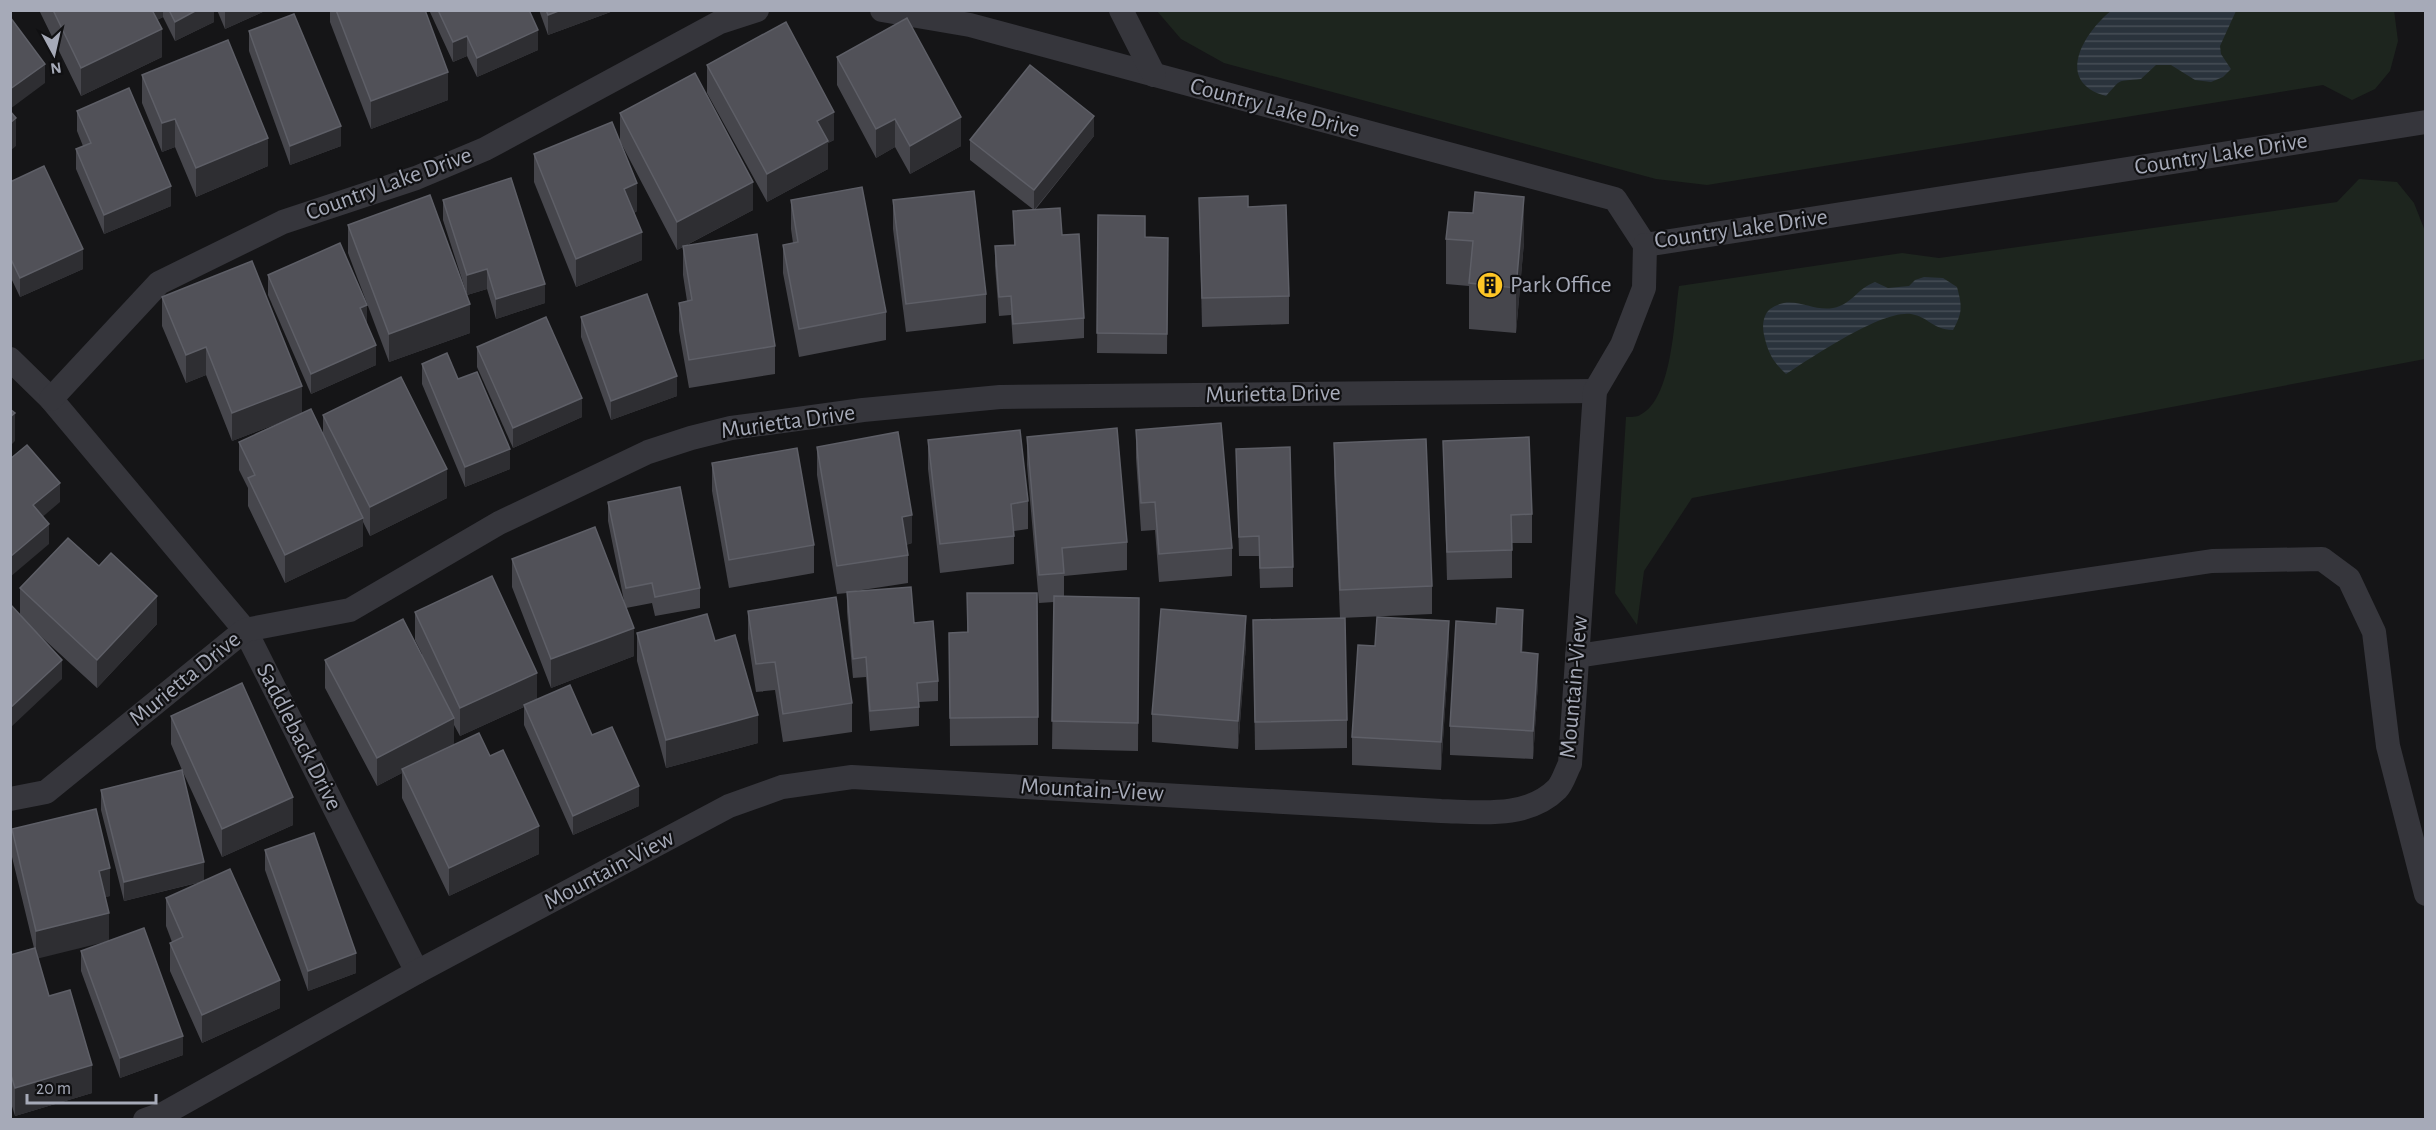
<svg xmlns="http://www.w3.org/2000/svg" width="2436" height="1130" font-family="'Alegreya Sans',sans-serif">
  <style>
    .green { fill: #1d251e }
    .water { fill: url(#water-rules) }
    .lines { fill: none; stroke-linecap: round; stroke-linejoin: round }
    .lane { stroke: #36363c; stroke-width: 24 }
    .wall { fill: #46464c }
    .shaded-wall { fill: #2e2e32 }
    .building { fill: #515158; stroke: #5e5f67; stroke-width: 1.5 }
    .labels { text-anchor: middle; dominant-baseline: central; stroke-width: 4.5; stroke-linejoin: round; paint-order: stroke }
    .street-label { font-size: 24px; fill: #a6aab8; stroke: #101012 }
    .poi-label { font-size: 24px; fill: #a6aab8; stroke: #101012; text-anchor: start }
  </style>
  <defs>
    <pattern id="water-rules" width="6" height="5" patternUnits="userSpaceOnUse" patternTransform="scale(1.5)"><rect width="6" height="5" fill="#2a333c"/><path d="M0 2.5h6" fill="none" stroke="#464e56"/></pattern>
  </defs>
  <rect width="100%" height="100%" fill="#151517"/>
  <!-- green -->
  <g class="green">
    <polygon points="2394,10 2398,41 2390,71 2375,89 2352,100 2323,85 1707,185 1656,179 1224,63 1181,39 1157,11"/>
    <path d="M 2359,179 L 2397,182 L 2414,203 L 2425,231 L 2425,359 L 1692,498 L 1644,571 L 1637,625 L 1615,593 L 1626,417 C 1630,417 1637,417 1640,415 C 1673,399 1674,318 1679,286 L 1902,253 L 1939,258 L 2337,202 Z"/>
  </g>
  <!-- water -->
  <g class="water">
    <path d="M 2112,10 L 2236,11 L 2220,46 L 2221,54 L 2231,69 L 2223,77 L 2211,82 L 2195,80 L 2171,65 L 2156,65 L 2141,79 C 2116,82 2123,77 2106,96 C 2054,82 2083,33 2112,10 Z"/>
    <path d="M 1924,277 L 1943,278 L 1957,287 C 1962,306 1963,312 1953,330 C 1931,329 1929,317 1911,314 C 1881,310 1813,357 1786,374 C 1773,362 1768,353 1764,335 C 1762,326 1763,315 1770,309 C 1792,293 1811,312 1833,308 C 1853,304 1856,289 1875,282 L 1888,288 L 1909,286 L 1915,280 Z"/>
  </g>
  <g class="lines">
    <!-- lane -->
    <g class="lane">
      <polyline points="882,10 970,25 1615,199 1645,245 2426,122"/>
      <polyline points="1121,10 1154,75"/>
      <polyline points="10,359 51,399 245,630 417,972"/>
      <polyline points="51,399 159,283 283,222 416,178 485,149 720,22 757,10"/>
      <polyline points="1577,656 2212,561 2322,559 2349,579 2374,632 2388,746 2426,894"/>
      <polyline points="10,799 46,792 245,630 350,610 499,523 648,452 691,438 731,428 863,410 1000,397 1595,391"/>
      <path d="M 145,1120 L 165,1113 L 417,972 L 729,806 L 782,787 L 852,777 L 1441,811 C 1480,812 1527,819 1557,789 C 1563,783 1566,771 1570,764 L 1595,391 L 1622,345 L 1644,288 L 1645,245"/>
    </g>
  </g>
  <!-- wall -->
  <g class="wall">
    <polygon points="39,10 214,10 214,22 175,41 163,17 157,20 162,57 81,96"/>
    <polygon points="217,10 267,10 225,29"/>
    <polygon points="330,10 425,10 448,100 371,129 330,22"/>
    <polygon points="429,10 529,10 538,50 477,77 467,56 453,62"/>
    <polygon points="539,10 616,10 548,35"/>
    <polygon points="249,31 341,146 290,165 249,51"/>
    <polygon points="837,57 961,146 910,174 895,147 876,158 837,85"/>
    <polygon points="707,65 834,140 828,143 828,169 767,202 707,93"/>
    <polygon points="142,75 268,166 196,197 175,147 162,152 142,103"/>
    <polygon points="77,111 171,206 104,234 76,169 76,149 83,146 77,131"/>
    <polygon points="620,113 753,210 685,246 775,346 775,374 689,388 679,331 679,303 687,301 683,275 683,247 677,250 621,143 637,211 634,213 642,260 576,287 534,182 534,154 620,141"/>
    <polygon points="1094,136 1035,210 1062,235 1084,318 1084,338 1013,344 1011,315 999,316 995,266 995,246 1014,245 1013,211 1034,210 970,160 970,140"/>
    <polygon points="10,182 83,269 20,297 10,276"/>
    <polygon points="1199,198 1248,207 1289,296 1289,324 1202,327"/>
    <polygon points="443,200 545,303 496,319 487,289 467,295 443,220"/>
    <polygon points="791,200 886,312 886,340 799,357 783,273 783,245 793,243 791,229"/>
    <polygon points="893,200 986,294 986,323 906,332 893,229"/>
    <polygon points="1098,215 1145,237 1168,238 1167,354 1097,353"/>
    <polygon points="348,225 470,333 389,362 348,253"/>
    <polygon points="1446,239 1524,242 1516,333 1469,329 1469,286 1446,284"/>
    <polygon points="268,275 367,325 376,365 311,394 268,295"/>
    <polygon points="162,297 302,413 323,433 323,415 447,498 370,536 363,522 363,546 285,583 248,506 248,488 239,470 239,442 292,418 232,441 206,375 186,383 162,326"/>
    <polygon points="581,317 677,396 611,420 581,337"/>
    <polygon points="477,347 582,417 513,448 477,367"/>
    <polygon points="422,364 458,379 510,469 465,487 422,384"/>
    <polygon points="1136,430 1232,548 1232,576 1159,582 1155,530 1141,531 1136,458"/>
    <polygon points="1027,437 1127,542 1127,570 1064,576 1064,596 1139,598 1138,751 1052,749 1054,602 1039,603 1027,465"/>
    <polygon points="928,440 1028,501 1028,529 1014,531 1014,564 940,573 928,469"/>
    <polygon points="1443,441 1532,514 1532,543 1512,543 1512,578 1447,580"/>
    <polygon points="1334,443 1432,586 1432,614 1340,618 1334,471"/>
    <polygon points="817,447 912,543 906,545 908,555 908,583 849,592 914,623 938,681 938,701 919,702 919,726 870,731 866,677 853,678 847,612 847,593 837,594 817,475"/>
    <polygon points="1236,449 1293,567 1293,587 1260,588 1259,556 1239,556"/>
    <polygon points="712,463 814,545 814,573 729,588 712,491"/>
    <polygon points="608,502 700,588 700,608 655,616 652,603 626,608 634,656 551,688 512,587 512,559 625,606 608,521"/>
    <polygon points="20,588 157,624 97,688 35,631 62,679 20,614"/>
    <polygon points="967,593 1038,717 1038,745 950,746 949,633 967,632"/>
    <polygon points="748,611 852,703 852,732 783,742 775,690 756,692 748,639"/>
    <polygon points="415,612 537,700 592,735 639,806 573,835 524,725 524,707 460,736 454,725 454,745 539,854 449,896 402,798 402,773 377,786 325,688 325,660 422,654 415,640"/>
    <polygon points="1253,620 1347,720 1347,748 1255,750"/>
    <polygon points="637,633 715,641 758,743 666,768 637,661"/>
    <polygon points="1523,638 1522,653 1538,682 1533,759 1450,755 1450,726"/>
    <polygon points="1246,644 1238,749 1152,742 1152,714"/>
    <polygon points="1449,649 1441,770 1352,765 1352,737"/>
    <polygon points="171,716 293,825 222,857 182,770 204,881 280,1008 202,1043 170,971 170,943 172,942 166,926 166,898 201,882 124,901 101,810 101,790 182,770 171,744"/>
    <polygon points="12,829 110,896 105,897 38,959 49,996 92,1093 15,1116 10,1100 10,955 34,948 12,857"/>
    <polygon points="265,850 356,973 308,991 265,870"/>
    <polygon points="81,951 183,1055 120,1078 81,971"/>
  </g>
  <!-- shaded-wall -->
  <g class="shaded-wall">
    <polygon points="147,10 163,10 163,17 147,25"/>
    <polygon points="197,10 214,10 214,22 175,41 175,22"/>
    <polygon points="225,10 267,10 225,29"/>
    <polygon points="561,10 616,10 548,35 548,15"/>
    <polygon points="162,29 162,57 81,96 81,68"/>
    <polygon points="538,30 538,50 477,77 477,58"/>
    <polygon points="467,36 467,56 453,62 453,42"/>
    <polygon points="45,64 45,83 10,109 10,89"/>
    <polygon points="448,72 448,100 371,129 371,101"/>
    <polygon points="834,112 834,140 828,143 828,169 767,202 767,174 817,121"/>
    <polygon points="1094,116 1094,136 1034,210 1034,190"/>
    <polygon points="961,117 961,146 910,174 910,146"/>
    <polygon points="16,118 16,146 10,151 10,123"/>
    <polygon points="175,119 175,147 162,152 162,123"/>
    <polygon points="895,119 895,147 876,158 876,129"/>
    <polygon points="341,126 341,146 290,165 290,146"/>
    <polygon points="268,138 268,166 196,197 196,168"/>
    <polygon points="753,182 753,210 677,250 677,222"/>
    <polygon points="637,183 637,211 624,217 624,189"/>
    <polygon points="171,186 171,206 104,234 104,215"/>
    <polygon points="1524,197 1524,242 1516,333 1516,288"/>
    <polygon points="642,232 642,260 576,287 576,259"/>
    <polygon points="83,249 83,269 20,297 20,278"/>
    <polygon points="487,269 487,289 467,295 467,275"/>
    <polygon points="545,284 545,303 496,319 496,299"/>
    <polygon points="470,304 470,333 389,362 389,334"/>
    <polygon points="367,305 367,325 360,308"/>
    <polygon points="376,345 376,365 311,394 311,374"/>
    <polygon points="206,347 206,375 186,383 186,355"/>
    <polygon points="677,376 677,396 611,420 611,401"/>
    <polygon points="302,386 302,414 232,441 232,413"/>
    <polygon points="582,398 582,417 513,448 513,428"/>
    <polygon points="15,413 15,441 10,446 10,417"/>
    <polygon points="510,449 510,469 465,487 465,467"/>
    <polygon points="447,469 447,498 370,536 370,507"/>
    <polygon points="60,483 60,502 33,525 33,505"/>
    <polygon points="912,515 912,543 902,546 902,517"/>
    <polygon points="363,518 363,546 285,583 285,555"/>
    <polygon points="49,524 49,544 10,577 10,557"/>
    <polygon points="157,596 157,624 97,688 97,660"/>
    <polygon points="1523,610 1523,638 1521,681 1521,652"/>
    <polygon points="1246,616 1246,644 1238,749 1238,721"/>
    <polygon points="1449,621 1449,649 1441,770 1441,742"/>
    <polygon points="634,628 634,656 551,688 551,659"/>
    <polygon points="1538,654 1538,682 1533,759 1533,731"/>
    <polygon points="62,660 62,679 10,728 10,708"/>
    <polygon points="537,673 537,701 460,736 460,708"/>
    <polygon points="758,715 758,743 666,768 666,740"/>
    <polygon points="454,718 454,746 402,769 402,773 377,786 377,758"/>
    <polygon points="639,786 639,806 573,835 573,816"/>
    <polygon points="293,797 293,825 222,857 222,829"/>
    <polygon points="539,826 539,854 449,896 449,868"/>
    <polygon points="204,862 204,881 124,901 124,882"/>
    <polygon points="110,868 110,896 99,899 99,871"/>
    <polygon points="109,913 109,941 36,959 36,931"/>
    <polygon points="356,953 356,973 308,991 308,971"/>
    <polygon points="280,980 280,1008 202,1043 202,1015"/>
    <polygon points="183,1036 183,1055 120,1078 120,1058"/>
    <polygon points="92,1065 92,1093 15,1116 15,1088"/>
  </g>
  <!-- building -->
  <g class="building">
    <polygon points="53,10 152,10 162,29 81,68"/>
    <polygon points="169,10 197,10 175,22"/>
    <polygon points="336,10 425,10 448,72 371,101"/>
    <polygon points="438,10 529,10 538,30 477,58 467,36 453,42"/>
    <polygon points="546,10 561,10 548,15"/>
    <polygon points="294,14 341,126 290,146 249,31"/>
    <polygon points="10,17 45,64 10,89"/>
    <polygon points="907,18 961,117 910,146 895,119 876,129 837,57"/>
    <polygon points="786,22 834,112 817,121 828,141 767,174 707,65"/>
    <polygon points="228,40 268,138 196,168 175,119 162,123 142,75"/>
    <polygon points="1030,65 1094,116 1034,190 970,140"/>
    <polygon points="695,73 753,182 677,222 620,113"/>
    <polygon points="129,88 171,186 104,215 76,149 91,143 77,111"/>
    <polygon points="10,111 16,118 10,123"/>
    <polygon points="612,122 637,183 624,189 642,232 576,259 534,154"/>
    <polygon points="44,166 83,249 20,278 10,257 10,182"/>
    <polygon points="511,178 545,284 496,299 487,269 467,275 443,200"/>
    <polygon points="862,187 886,312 799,329 783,245 798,242 791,200"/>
    <polygon points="974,191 986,294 906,304 893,200"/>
    <polygon points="1475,192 1524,197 1516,288 1469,283 1473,241 1446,239 1449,212 1473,213"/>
    <polygon points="430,195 470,304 389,334 348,225"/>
    <polygon points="1248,196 1248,207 1286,205 1289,296 1202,298 1199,198"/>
    <polygon points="1060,208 1062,235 1079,234 1084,318 1013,324 1011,296 999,297 995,246 1015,245 1013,211"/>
    <polygon points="1098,215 1145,216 1145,237 1168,238 1167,334 1097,333"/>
    <polygon points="757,234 775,346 689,360 679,303 692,300 683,246"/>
    <polygon points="340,243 367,305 360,308 376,345 311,374 268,275"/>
    <polygon points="252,261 302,386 232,413 206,347 186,355 162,297"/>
    <polygon points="647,294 677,376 611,401 581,317"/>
    <polygon points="546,317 582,398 513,428 477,347"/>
    <polygon points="447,353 458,379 477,372 510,449 465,467 422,364"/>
    <polygon points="401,377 447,469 370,507 323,415"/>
    <polygon points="10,409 15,413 10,417"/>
    <polygon points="311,409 363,518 285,555 248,478 255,475 239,442"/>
    <polygon points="1221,423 1232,548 1159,554 1155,502 1141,503 1136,430"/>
    <polygon points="1117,428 1127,542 1062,548 1064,573 1039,575 1027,437"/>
    <polygon points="1020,430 1028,501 1011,504 1014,536 940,544 928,440"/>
    <polygon points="898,432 912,515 902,517 908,555 837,566 817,447"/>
    <polygon points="1529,437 1532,514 1511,515 1512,550 1447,552 1443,441"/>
    <polygon points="1426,439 1432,586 1340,590 1334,443"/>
    <polygon points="27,445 60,483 33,505 49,524 10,557 10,459"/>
    <polygon points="1290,447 1293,567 1260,568 1259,536 1239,537 1236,449"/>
    <polygon points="797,448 814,545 729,560 712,463"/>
    <polygon points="680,487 700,588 655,597 652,583 626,588 608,502"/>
    <polygon points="595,527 634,628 551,659 512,559"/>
    <polygon points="68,538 99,566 111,553 157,596 97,660 20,588"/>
    <polygon points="492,576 537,673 460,708 415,612"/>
    <polygon points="911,587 914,623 933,621 938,681 917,683 919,707 870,711 866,657 853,659 847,592"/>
    <polygon points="967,593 1037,593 1038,717 950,718 949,633 968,632"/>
    <polygon points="1054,596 1139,598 1138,723 1052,721"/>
    <polygon points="836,597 852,703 783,714 775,662 756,664 748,611"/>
    <polygon points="10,604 62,660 10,708"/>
    <polygon points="1497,608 1523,610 1521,652 1538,654 1533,731 1450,726 1456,621 1496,624"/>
    <polygon points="1161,609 1246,616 1238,721 1152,714"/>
    <polygon points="707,614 715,641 735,635 758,715 666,740 637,633"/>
    <polygon points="1377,617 1449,621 1441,742 1352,737 1358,645 1375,646"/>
    <polygon points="1345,618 1347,720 1255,722 1253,620"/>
    <polygon points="403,619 454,718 377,758 325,660"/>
    <polygon points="242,683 293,797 222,829 171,716"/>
    <polygon points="570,685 592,735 612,727 639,786 573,816 524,705"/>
    <polygon points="479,733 490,756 503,750 539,826 449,868 402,769"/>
    <polygon points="182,770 204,862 124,882 101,790"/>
    <polygon points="96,809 110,868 99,871 109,913 36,931 12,829"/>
    <polygon points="314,833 356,953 308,971 265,850"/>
    <polygon points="230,869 280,980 202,1015 170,943 183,937 166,898"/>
    <polygon points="144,928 183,1036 120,1058 81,951"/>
    <polygon points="35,948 49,996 70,990 92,1065 15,1088 10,1072 10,955"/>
  </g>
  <!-- icons -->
  <defs>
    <symbol id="building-disc" viewBox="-11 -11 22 22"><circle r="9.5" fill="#fec626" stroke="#101012"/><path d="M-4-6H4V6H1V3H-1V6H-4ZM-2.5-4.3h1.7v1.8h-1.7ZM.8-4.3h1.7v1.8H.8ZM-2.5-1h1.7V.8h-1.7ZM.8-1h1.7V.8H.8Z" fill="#111"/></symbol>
  </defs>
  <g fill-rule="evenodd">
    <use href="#building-disc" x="1475" y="270" width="30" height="30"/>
  </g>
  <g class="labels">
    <!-- street labels -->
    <g class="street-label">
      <text transform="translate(1275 108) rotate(15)">Country Lake Drive</text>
      <text transform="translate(2221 154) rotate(-9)">Country Lake Drive</text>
      <text transform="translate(389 184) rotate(-20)">Country Lake Drive</text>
      <text transform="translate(1741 229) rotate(-8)">Country Lake Drive</text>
      <text transform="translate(1273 394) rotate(-1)">Murietta Drive</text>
      <text transform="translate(788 422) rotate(-8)">Murietta Drive</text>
      <text transform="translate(185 679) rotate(-39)">Murietta Drive</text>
      <text transform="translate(1574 687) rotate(-85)">Mountain-View</text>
      <text transform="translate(299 737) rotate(63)">Saddleback Drive</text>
      <text transform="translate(1092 790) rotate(3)">Mountain-View</text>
      <text transform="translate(609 870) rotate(-28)">Mountain-View</text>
    </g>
    <!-- poi labels -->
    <g class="poi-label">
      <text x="1510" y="285">Park Office</text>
    </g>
  </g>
  <!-- border -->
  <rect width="2436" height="1130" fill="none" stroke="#a6aab8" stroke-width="24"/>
  <!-- north arrow -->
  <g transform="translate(54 54) rotate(172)" stroke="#101012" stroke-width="4.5" paint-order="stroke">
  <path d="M0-4.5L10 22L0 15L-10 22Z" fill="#a6aab8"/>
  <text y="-9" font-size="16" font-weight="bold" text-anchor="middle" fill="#a6aab8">N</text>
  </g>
  <!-- scale -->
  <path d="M27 1094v9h129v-9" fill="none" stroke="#a6aab8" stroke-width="3"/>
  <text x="36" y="1094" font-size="18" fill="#a6aab8" stroke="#101012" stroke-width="4.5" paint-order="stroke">20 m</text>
</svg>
